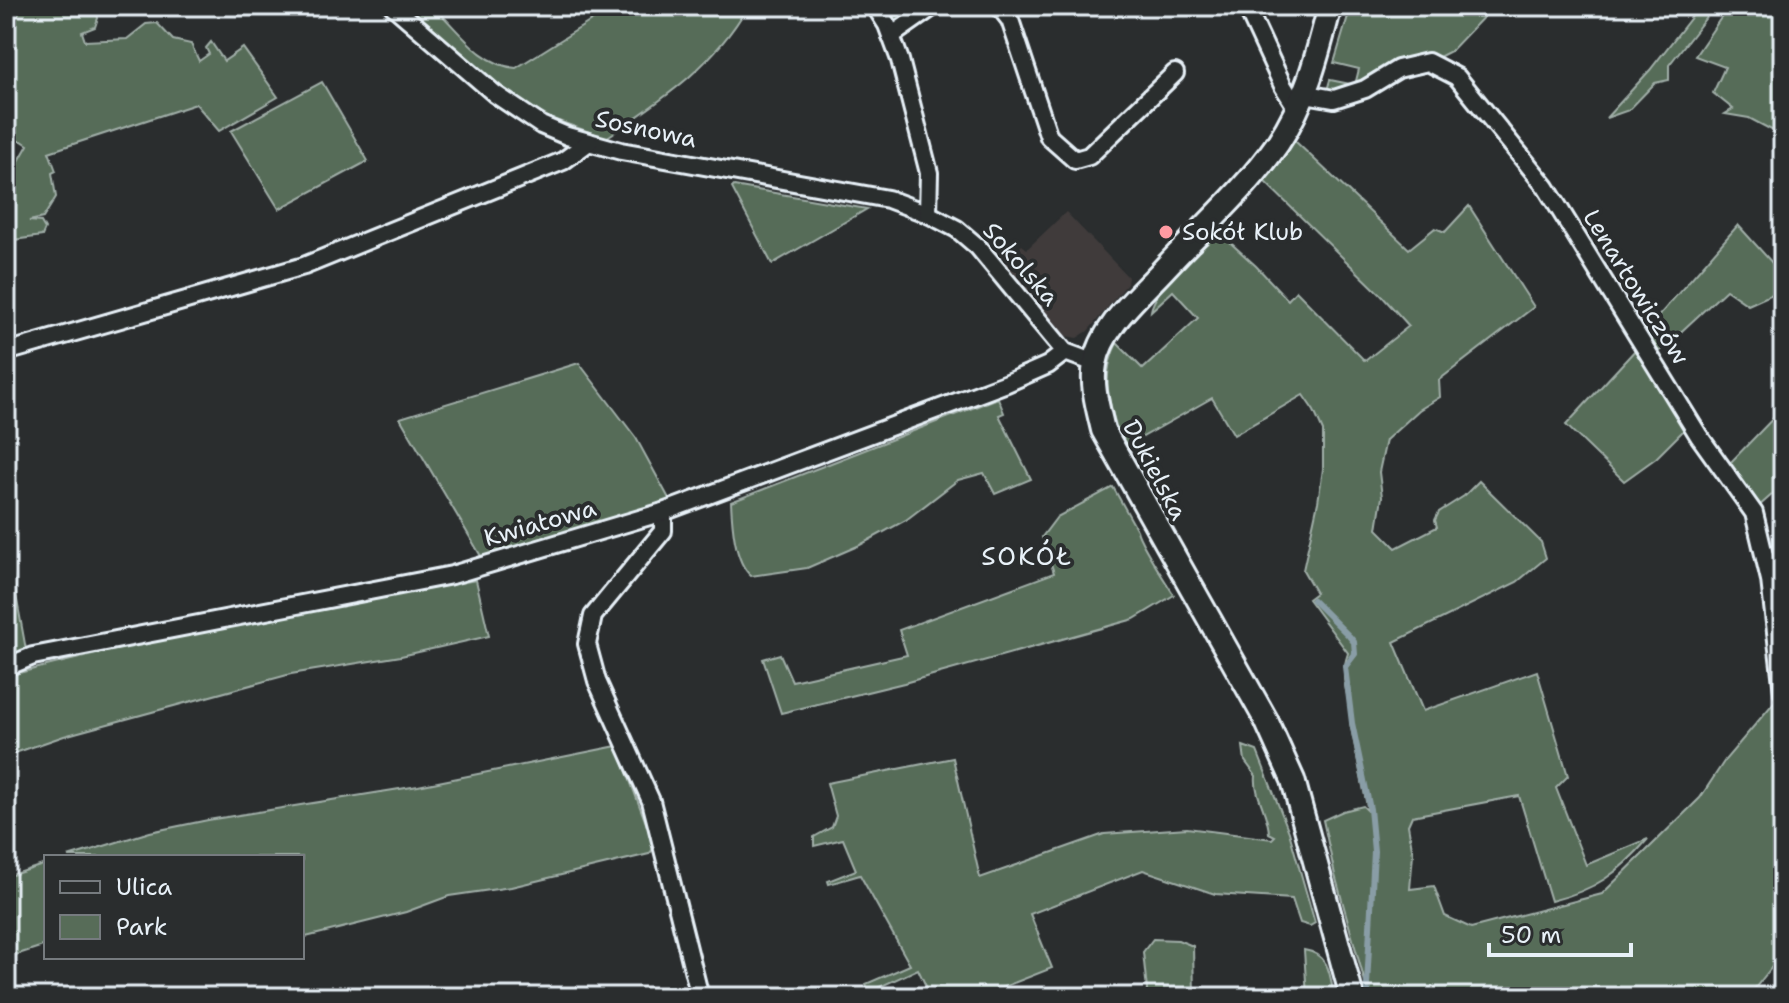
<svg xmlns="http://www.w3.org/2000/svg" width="1789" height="1003" font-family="'Shantell Sans',sans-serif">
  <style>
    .built { fill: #3f3b3b }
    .green { fill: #576c58; stroke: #a0aea8; stroke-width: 2 }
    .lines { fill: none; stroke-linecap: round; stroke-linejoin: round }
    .stream { stroke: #899da6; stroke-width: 6 }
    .minor-casing { stroke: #e8f1f8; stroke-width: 22 }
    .secondary-casing { stroke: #e8f1f8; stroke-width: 28 }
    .minor { stroke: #2a2d2e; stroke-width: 16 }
    .secondary { stroke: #2a2d2e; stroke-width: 22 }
    .poi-dot { fill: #ff9aa2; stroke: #2a2d2e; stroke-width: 3 }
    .labels { text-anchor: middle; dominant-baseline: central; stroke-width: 8; stroke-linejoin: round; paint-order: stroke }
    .street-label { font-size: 24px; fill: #e8f1f8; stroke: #2a2d2e }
    .poi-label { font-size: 24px; fill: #e8f1f8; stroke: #2a2d2e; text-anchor: start }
    .neighbourhood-label { font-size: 26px; letter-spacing: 2px; fill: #e8f1f8; stroke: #2a2d2e }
  </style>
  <rect width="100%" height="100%" fill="#2a2d2e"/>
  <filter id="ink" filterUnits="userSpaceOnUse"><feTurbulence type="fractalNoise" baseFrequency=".0125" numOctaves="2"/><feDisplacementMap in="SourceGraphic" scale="16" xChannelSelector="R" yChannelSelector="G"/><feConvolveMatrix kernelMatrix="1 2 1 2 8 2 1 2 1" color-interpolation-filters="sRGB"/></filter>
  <g filter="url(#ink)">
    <!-- built -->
    <polygon class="built" points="1066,212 1128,277 1127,284 1088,331 1077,338 1066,336 1028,295 1003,263 1022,245 1027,249"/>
    <!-- green -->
    <g class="green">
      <polygon points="6,6 95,6 98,18 95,27 82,32 85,41 127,39 146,24 157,23 173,40 191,44 199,61 209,54 206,48 211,42 224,61 243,48 278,97 219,131 196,104 49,152 56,171 52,173 56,197 43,218 29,221 41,222 45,229 42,236 6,241 6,184 28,145 22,141 6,141 9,127 11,69 6,68"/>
      <path d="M 407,6 L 437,6 L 440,13 C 463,36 483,65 516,68 L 615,6 L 748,6 C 713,67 663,99 606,138 L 550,118 L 506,94 Z"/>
      <polygon points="885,6 921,6 892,22"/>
      <polygon points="1351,6 1494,6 1451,51 1439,57 1361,87 1326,94 1330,80 1355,85 1359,69 1334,63"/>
      <polygon points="1700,6 1715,6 1669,65 1669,80 1655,83 1629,110 1606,118 1650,70"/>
      <polygon points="1729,6 1783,6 1783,136 1749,118 1725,114 1733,109 1713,93 1725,67 1695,56"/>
      <polygon points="322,82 368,161 279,209 231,131"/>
      <path d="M 1295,141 L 1409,249 L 1435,228 L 1445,232 L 1469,206 L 1534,307 L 1439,380 L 1440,397 L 1419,410 L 1386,440 L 1379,472 L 1382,497 L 1377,529 L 1396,548 L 1437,527 L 1435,520 L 1439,512 L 1464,496 L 1479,481 L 1541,542 L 1546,558 L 1517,582 L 1394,642 L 1423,711 L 1537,671 L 1568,776 L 1556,788 L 1586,865 L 1648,839 C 1618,874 1595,890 1551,901 L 1519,796 L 1412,816 L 1408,825 L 1413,854 L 1410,889 L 1434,886 L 1445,916 L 1471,928 L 1602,894 L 1700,798 L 1725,760 L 1776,700 L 1783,732 L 1783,953 L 1748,997 L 1369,997 L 1335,875 L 1323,820 L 1343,811 L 1363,806 L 1368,811 L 1350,723 C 1352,693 1337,686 1348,653 L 1308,599 L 1316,593 L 1303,570 L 1318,502 L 1323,469 L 1323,431 L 1314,411 L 1303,395 L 1234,435 L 1212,398 L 1123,448 C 1112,413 1098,379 1117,343 L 1143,369 L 1198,318 L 1173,291 L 1151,311 C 1155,287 1198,251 1217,235 L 1224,237 L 1256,266 L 1288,300 L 1296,291 L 1365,361 L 1409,326 L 1381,295 L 1264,181 Z"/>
      <polygon points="734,186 867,209 772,264 732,188"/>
      <polygon points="1738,225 1783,275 1783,292 1777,292 1748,305 1726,290 1657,354 1642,335"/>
      <polygon points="1637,348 1684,430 1656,458 1624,481 1566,425"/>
      <polygon points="579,363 636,438 673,506 485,563 400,418"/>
      <path d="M 998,398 L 1004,413 L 999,415 L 1031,479 L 995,494 L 984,473 L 958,480 L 906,520 L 860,545 L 807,568 L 751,576 C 734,561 732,523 731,502 Z"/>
      <polygon points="1783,408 1783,485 1758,507 1727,466"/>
      <path d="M 1113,487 L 1137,530 C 1139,542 1166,582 1174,595 L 1134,619 L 904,683 L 781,713 L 763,659 L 780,654 L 792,681 L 907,655 L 899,630 L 1054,573 L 1042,537 L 1057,517 Z"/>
      <polygon points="6,540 27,655 6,663"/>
      <path d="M 476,580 L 489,636 L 401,656 L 291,674 L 64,736 L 6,756 L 6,677 L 11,675 C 164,635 320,609 476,580 Z"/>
      <polygon points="617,746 655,847 649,854 511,887 449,896 406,912 302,938 302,857 68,857 150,832 208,820 418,786"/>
      <path d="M 1243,746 L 1257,751 L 1289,832 L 1315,923 L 1310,926 L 1300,923 L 1292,899 L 1215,894 L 1143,870 L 1030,914 L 1052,968 L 978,997 L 931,997 L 918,969 L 869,992 L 866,984 L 910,965 L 860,875 L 829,884 L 828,881 L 856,870 L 843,839 L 814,846 L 814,837 L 832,827 L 836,816 L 827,783 L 953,758 L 980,878 L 1104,834 L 1187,828 L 1272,839 L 1275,836 L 1269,833 C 1268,812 1254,796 1256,776 L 1245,761 Z"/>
      <polygon points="46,864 46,945 6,958 6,877"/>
      <polygon points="1153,939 1178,940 1193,946 1194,997 1145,997 1147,990 1143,952"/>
      <path d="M 1304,950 C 1330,954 1330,975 1334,997 L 1307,997 Z"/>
    </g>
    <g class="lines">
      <!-- stream -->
      <polyline class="stream" points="1313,600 1349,636 1354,642 1355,654 1345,667 1352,723 1370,809 1374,851 1367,985 1369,997"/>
      <defs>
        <g id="minor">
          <polyline points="393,6 495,94 541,125 567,136 621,151 888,199 928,214 957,229 978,247 1065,352 1095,363"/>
          <polyline points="875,6 887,25 900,60 929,173 928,214"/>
          <polyline points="999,6 1010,20 1049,137 1075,160 1089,156 1175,73"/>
          <polyline points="1246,6 1283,86 1298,110"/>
          <polyline points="891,36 934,6"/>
          <polyline points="1306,94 1334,99 1365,89 1398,69 1428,62 1457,77 1546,187 1699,436 1754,513 1770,580 1783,692"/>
          <polyline points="6,352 304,266 563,161 589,142"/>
          <polyline points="663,512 663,531 593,616 587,644 597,681 651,801 700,997"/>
          <polyline points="6,667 33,656 452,575 663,512 1007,383 1048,365 1065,352"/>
        </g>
        <path id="secondary" d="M 1330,6 C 1317,56 1307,99 1278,143 C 1246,189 1201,229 1163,270 C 1139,296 1101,327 1095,364 C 1091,386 1098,408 1103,430 L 1266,720 L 1293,780 L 1352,997"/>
      </defs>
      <!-- minor casing -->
      <use href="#minor" class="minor-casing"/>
      <!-- secondary casing -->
      <use href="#secondary" class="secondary-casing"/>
      <!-- minor -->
      <use href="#minor" class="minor"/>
      <!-- secondary -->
      <use href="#secondary" class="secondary"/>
    </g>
  </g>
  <!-- markers -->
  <circle class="poi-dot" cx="1166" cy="232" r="8"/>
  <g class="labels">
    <!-- street labels -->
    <g class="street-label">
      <text transform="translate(646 129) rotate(12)">Sosnowa</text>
      <text transform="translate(1021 264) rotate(49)">Sokolska</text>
      <text transform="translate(1636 287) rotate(58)">Lenartowiczów</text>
      <text transform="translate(1155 470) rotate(62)">Dukielska</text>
      <text transform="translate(540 523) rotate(-16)">Kwiatowa</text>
    </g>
    <!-- poi labels -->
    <g class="poi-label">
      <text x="1182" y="232">Sokół Klub</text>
    </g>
    <!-- neighbourhood labels -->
    <g class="neighbourhood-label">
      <text x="1027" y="555">SOKÓŁ</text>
    </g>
  </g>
  <!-- margin -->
  <rect width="1789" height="1003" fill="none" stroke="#2a2d2e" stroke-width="32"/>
  <rect x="16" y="16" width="1757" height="971" fill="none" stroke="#e8f1f8" stroke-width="3" filter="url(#ink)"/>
  <!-- legend -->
  <rect x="44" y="855" width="260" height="104" fill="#2a2d2e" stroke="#767b7f" stroke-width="2"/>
  <rect x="60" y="881" width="40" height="12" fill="#2a2d2e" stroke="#767b7f" stroke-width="2"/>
  <text x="116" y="895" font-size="24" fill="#e8f1f8">Ulica</text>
  <rect x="60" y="915" width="40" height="24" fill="#576c58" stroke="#767b7f" stroke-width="2"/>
  <text x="116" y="935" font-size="24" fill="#e8f1f8">Park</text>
  <!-- scale -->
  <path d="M1489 943v12h142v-12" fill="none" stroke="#e8f1f8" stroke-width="4"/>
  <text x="1501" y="943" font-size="24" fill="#e8f1f8" stroke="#2a2d2e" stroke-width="6" paint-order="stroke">50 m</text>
</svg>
